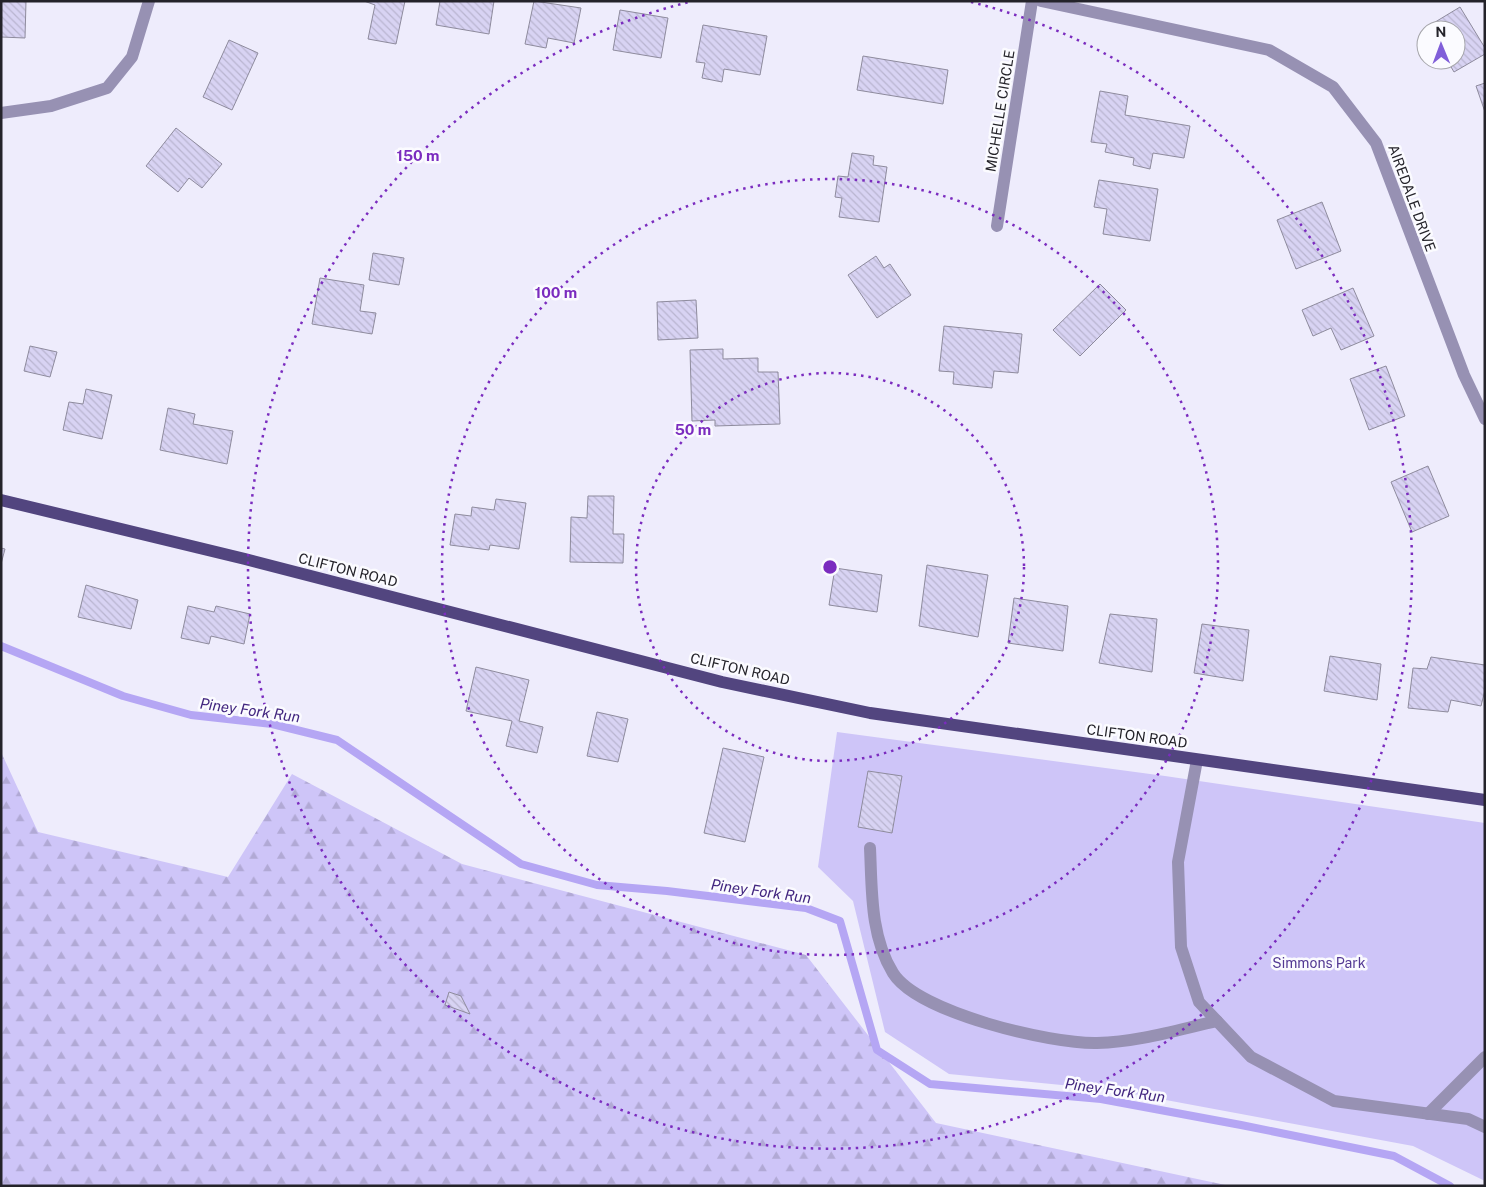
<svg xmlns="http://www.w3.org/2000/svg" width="1486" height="1187" font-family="'Public Sans',sans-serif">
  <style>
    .forest { fill: url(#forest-firs) }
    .park { fill: #cec5f8 }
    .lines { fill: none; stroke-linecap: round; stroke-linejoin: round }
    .stream { stroke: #b5a6f4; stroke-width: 8 }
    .building { fill: url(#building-back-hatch); stroke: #8e8b9d }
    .minor { stroke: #9791b3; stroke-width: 12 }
    .major { stroke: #52457f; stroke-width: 12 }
    .ring { fill: none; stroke: #7b2cbf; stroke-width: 2.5; stroke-dasharray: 2.5 5 }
    .labels { text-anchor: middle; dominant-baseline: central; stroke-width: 5; stroke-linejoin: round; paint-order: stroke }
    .street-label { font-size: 14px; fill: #24232a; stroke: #fbfbff }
    .park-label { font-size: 14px; fill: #543a94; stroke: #fbfbff }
    .water-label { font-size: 15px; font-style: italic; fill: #432780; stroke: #fbfbff }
    .centre { fill: #7b2cbf; stroke: #fbfbff; stroke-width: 2.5 }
    .ring-label { font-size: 15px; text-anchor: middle; font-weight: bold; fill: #7b2cbf; stroke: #fbfbff; stroke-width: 5; stroke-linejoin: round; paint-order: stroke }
  </style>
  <defs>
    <pattern id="forest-firs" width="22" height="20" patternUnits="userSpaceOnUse" patternTransform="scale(1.25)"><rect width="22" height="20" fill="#cec5f8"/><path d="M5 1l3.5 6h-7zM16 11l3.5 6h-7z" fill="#b1a9d5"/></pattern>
    <pattern id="building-back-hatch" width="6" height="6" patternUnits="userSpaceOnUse" patternTransform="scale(1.25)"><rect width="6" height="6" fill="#d8d3f3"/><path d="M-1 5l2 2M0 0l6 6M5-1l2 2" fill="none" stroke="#b9b5d0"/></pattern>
  </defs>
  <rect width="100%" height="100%" fill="#eeecfc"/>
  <!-- forest -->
  <polygon class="forest" points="1,752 38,832 228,877 292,774 462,864 806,955 936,1123 1230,1186 1,1186"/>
  <!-- park -->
  <polygon class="park" points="837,732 1165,776 1485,823 1485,1181 1413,1146 1112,1090 949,1074 885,1032 853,901 818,867"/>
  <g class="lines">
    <!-- stream -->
    <polyline class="stream" points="1,646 123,696 191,715 272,724 337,740 521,864 597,885 667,891 806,908 840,921 877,1050 930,1084 1101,1099 1241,1125 1394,1156 1450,1186"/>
  </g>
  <!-- building -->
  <g class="building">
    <polygon points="1,1 26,1 25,38 1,37"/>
    <polygon points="364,1 405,1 396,44 368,39 375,5"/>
    <polygon points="440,1 494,1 489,34 436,25"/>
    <polygon points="534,1 581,8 574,43 548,38 546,48 525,44"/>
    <polygon points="1460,7 1485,48 1485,54 1454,72 1447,60 1456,60 1456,30 1429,30 1427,27"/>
    <polygon points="620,10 668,18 661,58 613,50"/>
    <polygon points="703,25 767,36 760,75 724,69 722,82 702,78 705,63 696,62"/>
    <polygon points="229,40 258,53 232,110 203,97"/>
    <polygon points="863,56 948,70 943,104 857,90"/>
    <polygon points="1485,83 1485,112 1476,86"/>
    <polygon points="1100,91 1128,96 1125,115 1190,126 1184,158 1153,153 1150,169 1133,165 1134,158 1105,152 1107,144 1091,142"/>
    <polygon points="176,128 222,164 202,188 189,178 178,192 146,166"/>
    <polygon points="852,153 874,156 873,165 887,167 879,222 839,217 842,198 835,197 838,176 848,177"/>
    <polygon points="1099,180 1158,189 1150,241 1103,234 1107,209 1094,207"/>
    <polygon points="1322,202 1341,251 1296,269 1277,220"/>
    <polygon points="373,253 404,258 399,285 369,280"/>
    <polygon points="876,256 884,268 890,264 911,295 877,318 848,275"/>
    <polygon points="320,278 364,285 360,311 376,313 372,334 312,324"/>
    <polygon points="1100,284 1126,310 1080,356 1053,330"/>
    <polygon points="1353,288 1374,336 1341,350 1331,328 1313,336 1302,310"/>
    <polygon points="696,300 698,338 658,340 657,302"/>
    <polygon points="944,326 1022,334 1018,373 994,371 992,388 953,384 954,372 939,371"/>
    <polygon points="30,346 57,352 50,377 24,371"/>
    <polygon points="723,349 723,359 758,358 758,372 778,372 780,424 715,426 715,420 692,421 690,350"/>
    <polygon points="1386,366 1405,416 1369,430 1350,379"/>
    <polygon points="86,389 112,395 102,439 63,430 69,402 83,404"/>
    <polygon points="168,408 195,414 193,424 233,431 227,464 160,450"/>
    <polygon points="1428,466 1449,516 1412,532 1391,482"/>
    <polygon points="588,496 614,496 613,534 624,534 623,563 570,562 571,517 587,518"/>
    <polygon points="496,499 526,503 519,549 490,545 489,550 450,545 455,514 471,516 472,507 494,510"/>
    <polygon points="1,548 5,549 1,564"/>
    <polygon points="927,565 988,575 978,637 919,626"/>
    <polygon points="835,568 882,575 877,612 829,605"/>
    <polygon points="86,585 138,600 131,629 78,617"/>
    <polygon points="1014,598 1068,606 1063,651 1008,643"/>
    <polygon points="188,606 214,612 216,606 250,614 244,644 211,636 209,644 181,638"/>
    <polygon points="1110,614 1157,619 1152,672 1099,663"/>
    <polygon points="1202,624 1249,630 1243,681 1194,673"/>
    <polygon points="1330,656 1381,664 1377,700 1324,691"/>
    <polygon points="1431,657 1485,665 1485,690 1481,706 1451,700 1448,712 1408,708 1413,668 1427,669"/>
    <polygon points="476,667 529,680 519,721 543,727 537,753 506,746 512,721 466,711"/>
    <polygon points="597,712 628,719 618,762 587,756"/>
    <polygon points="723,748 764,757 745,842 704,833"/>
    <polygon points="868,771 902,776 892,833 858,827"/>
    <polygon points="449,992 461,996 470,1014 445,1005"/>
  </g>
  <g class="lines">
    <!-- minor -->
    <g class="minor">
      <polyline points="1041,1 1269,50 1333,87 1376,143 1464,375 1485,419"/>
      <polyline points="1,113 51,106 107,88 132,57 149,1"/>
      <polyline points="997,226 1032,1"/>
      <polyline points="1197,760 1178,862 1181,947 1199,1002 1251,1057 1334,1101 1468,1119 1485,1127"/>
      <path d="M 870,848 C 872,889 870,936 893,973 C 918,1013 1051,1044 1097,1043 C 1138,1042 1177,1030 1217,1021"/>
      <polyline points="1428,1114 1485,1057"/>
    </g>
    <!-- major -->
    <polyline class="major" points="1,500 245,559 722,682 870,713 1485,800"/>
  </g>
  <!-- distance rings -->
  <g class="ring">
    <circle cx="830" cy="567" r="194"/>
    <circle cx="830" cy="567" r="388"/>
    <path d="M971 2A582 582 0 1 1 689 2"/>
  </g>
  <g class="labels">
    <!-- street labels -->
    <g class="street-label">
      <text transform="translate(1000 111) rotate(-81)">MICHELLE CIRCLE</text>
      <text transform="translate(1412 198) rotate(70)">AIREDALE DRIVE</text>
      <text transform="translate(348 570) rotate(14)">CLIFTON ROAD</text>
      <text transform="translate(740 669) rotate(13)">CLIFTON ROAD</text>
      <text transform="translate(1137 736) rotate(8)">CLIFTON ROAD</text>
    </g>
    <!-- park labels -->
    <g class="park-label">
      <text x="1319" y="963">Simmons Park</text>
    </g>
    <!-- water labels -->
    <g class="water-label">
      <text transform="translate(250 710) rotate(8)">Piney Fork Run</text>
      <text transform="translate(761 891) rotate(8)">Piney Fork Run</text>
      <text transform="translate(1115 1090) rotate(8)">Piney Fork Run</text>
    </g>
  </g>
  <circle cx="830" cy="567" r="8" class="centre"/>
  <g class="ring-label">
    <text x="418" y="161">150 m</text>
    <text x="556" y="298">100 m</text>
    <text x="693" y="435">50 m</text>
  </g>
  <!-- border -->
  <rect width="1486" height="1187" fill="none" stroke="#24232a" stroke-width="5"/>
  <!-- north arrow -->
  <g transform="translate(1441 45) rotate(359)"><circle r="24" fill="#fbfbff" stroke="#a5a5aa"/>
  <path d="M0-4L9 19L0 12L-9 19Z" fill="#805ed9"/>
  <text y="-8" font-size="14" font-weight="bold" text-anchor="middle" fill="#24232a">N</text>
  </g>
</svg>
